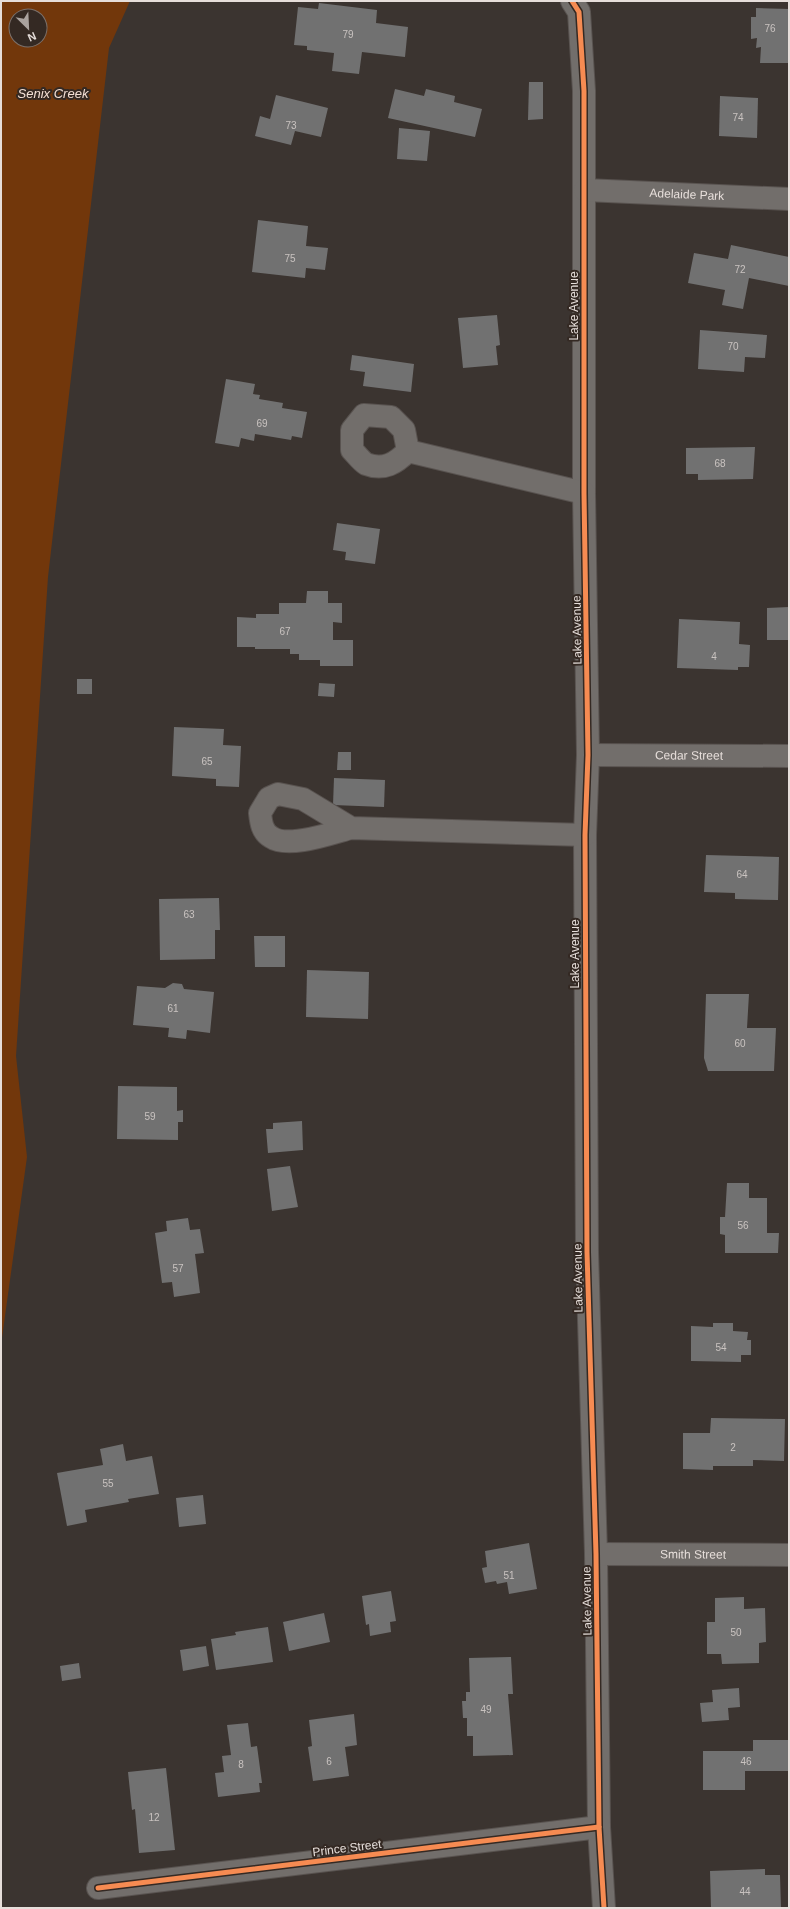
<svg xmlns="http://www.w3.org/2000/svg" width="790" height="1909" font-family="Arial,sans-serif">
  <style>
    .water { fill: #72370b; fill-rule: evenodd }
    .building { fill: #717171 }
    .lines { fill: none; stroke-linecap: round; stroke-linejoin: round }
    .minor-casing { stroke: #595350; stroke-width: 24 }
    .minor { stroke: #726e6b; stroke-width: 22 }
    .cycleway-casing { stroke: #342923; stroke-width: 8 }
    .cycleway { stroke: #f68b52; stroke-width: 5 }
    .labels { text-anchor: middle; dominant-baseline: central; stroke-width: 4; stroke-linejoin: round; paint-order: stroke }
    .number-label { font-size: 10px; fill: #c9c3c0 }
    .street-label { font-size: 12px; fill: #e6deda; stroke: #342923 }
    .water-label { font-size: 13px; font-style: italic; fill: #f3dfd4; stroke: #342923 }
  </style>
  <rect width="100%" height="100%" fill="#3b3430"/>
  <!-- water -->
  <path class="water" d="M 1,1 L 130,1 L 109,48 L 48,577 L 16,1056 L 27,1157 L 1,1345 ZM 16,16 L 40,16 L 40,40 L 16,40 Z"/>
  <!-- building -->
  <g class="building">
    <polygon points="319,3 377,10 376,23 408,27 405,57 362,52 359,74 332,71 334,53 307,50 307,46 294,45 298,7 318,9"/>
    <polygon points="756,8 789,9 789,63 760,63 761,47 756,48 757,38 751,39 751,17 756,17"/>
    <polygon points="529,82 543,82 543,119 528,120"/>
    <polygon points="395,89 424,96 426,89 455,96 454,102 482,109 475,137 388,118"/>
    <polygon points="276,95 328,108 321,137 295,131 291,145 255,136 260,116 270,119"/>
    <polygon points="720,96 758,98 757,138 719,136"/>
    <polygon points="399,128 430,131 427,161 397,159"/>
    <polygon points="258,220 308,226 306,246 328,248 325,270 306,268 305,278 252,272"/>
    <polygon points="731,245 789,257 789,286 749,278 743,309 722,305 725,290 688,283 694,253 728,259"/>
    <polygon points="497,315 500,345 496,346 498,365 463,368 458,318"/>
    <polygon points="700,330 767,335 765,358 745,357 744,372 698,369"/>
    <polygon points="352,355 414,364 411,392 363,386 365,372 350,370"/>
    <polygon points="226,379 255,384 253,394 260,395 259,399 283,403 282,408 307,412 302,438 292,436 291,440 255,434 254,441 241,438 239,447 215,443"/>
    <polygon points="755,447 753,479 698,480 698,474 686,474 686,448"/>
    <polygon points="337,523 380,529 375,564 345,560 346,552 333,550"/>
    <polygon points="307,591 328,591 328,603 342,603 342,623 333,622 333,640 353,640 353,666 320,666 320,660 299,660 299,654 290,654 290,649 255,649 255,647 237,647 237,617 256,618 256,614 279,614 279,603 306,603"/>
    <polygon points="789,607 789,640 767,640 767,608"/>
    <polygon points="679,619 740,622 739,644 750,645 749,667 738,667 738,670 677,668"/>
    <rect x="77" y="679" width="15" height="15"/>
    <polygon points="319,683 335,684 334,697 318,696"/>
    <polygon points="174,727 224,729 223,745 241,746 239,787 216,786 216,779 172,776"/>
    <polygon points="338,752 351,752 351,770 337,770"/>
    <polygon points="334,778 385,780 384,807 333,805"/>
    <polygon points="706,855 779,857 778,900 735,899 735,893 704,892"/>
    <polygon points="219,898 220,930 215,930 215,959 160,960 159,899"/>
    <polygon points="254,936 285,936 285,967 255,967"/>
    <polygon points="307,970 369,972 368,1019 306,1017"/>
    <polygon points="173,983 182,984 184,989 214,992 210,1033 187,1030 186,1039 168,1037 169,1028 133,1025 137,986 165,988"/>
    <polygon points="706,994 749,994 747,1028 776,1028 774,1071 708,1071 704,1058"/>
    <polygon points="118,1086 177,1087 177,1111 183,1110 183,1122 178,1122 178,1140 117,1139"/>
    <polygon points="302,1121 303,1150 268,1153 266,1129 273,1129 273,1123"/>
    <polygon points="290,1166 298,1207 272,1211 267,1169"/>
    <polygon points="727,1183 749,1183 749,1198 767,1198 767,1233 779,1233 778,1253 725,1253 725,1235 720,1234 720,1217 725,1217"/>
    <polygon points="188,1218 190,1230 200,1229 204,1253 195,1254 200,1293 174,1297 172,1282 162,1283 155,1233 167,1231 166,1221"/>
    <polygon points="713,1323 733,1323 733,1331 748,1332 747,1340 751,1340 751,1355 741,1355 741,1362 691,1361 691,1326 713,1327"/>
    <polygon points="711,1418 785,1419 784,1461 753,1460 753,1466 713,1466 713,1470 683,1469 683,1433 710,1433"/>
    <polygon points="123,1444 126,1461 152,1456 159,1494 128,1499 129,1502 85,1510 87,1522 67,1526 57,1473 103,1465 100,1449"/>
    <polygon points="203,1495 206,1524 179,1527 176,1498"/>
    <polygon points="529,1543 537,1589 509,1594 507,1582 497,1584 496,1581 485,1583 482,1568 487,1567 485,1551"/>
    <polygon points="391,1591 396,1621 390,1622 391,1632 370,1636 369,1624 366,1625 362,1596"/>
    <polygon points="744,1597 744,1609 765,1608 766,1642 759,1643 759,1663 722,1664 721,1654 707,1654 707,1622 715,1622 715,1598"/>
    <polygon points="324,1613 330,1642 289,1651 283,1622"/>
    <polygon points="268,1627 273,1662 216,1670 211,1639 236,1635 235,1632"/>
    <polygon points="206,1646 209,1666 183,1671 180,1650"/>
    <polygon points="511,1657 513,1694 508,1694 513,1755 473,1756 473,1736 467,1736 467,1718 463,1718 462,1701 466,1701 466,1692 470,1692 469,1658"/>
    <polygon points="79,1663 81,1678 62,1681 60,1666"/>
    <polygon points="739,1688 740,1707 728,1708 729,1720 702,1722 700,1703 713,1702 712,1690"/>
    <polygon points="354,1714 357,1745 345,1747 349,1776 313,1781 308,1747 312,1746 309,1720"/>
    <polygon points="248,1723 251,1747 257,1746 262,1783 259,1783 260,1792 218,1797 215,1773 224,1772 222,1756 231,1755 227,1725"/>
    <polygon points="753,1740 789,1740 788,1771 745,1771 745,1790 703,1790 703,1751 753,1751"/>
    <polygon points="166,1768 175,1850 139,1853 135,1809 132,1810 128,1772"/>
    <polygon points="765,1869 765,1875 780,1875 781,1908 711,1908 710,1871"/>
  </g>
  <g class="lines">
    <defs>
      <g id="minor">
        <polyline points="572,1 579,12 584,91 584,493 588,755 585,835 587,1252 596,1554 599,1827 604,1908"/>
        <path id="s1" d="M 585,190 L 789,199"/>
        <path d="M 408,451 L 404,430 L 391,417 L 364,415 L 352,430 L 352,450 C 356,454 361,461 366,464 C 384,471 396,463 408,451 L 584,493"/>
        <path id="s2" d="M 588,755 L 789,756"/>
        <path d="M 351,828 C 332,833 288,849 271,837 C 262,832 261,822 260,813 L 269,798 L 278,794 L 303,799 L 351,828 L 585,835"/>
        <path id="s3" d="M 596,1554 L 789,1555"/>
        <polyline points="98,1888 599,1827"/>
      </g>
    </defs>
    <!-- minor casing -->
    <use href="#minor" class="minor-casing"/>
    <!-- minor -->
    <use href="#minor" class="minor"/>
    <defs>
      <g id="cycleway">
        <polyline points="572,1 579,12 584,91 584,493 588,755 585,835 587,1252 596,1554 599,1827 604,1908"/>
        <polyline points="98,1888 599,1827"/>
      </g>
    </defs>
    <!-- cycleway casing -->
    <use href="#cycleway" class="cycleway-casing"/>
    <!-- cycleway -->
    <use href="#cycleway" class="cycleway"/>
  </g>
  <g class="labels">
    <!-- number labels -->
    <g class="number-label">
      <text x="770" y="28">76</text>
      <text x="348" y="34">79</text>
      <text x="738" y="117">74</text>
      <text x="291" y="125">73</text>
      <text x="290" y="258">75</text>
      <text x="740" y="269">72</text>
      <text x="733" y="346">70</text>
      <text x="262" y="423">69</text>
      <text x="720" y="463">68</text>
      <text x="285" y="631">67</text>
      <text x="714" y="656">4</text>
      <text x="207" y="761">65</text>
      <text x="742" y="874">64</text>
      <text x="189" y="914">63</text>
      <text x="173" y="1008">61</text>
      <text x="740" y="1043">60</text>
      <text x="150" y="1116">59</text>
      <text x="743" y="1225">56</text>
      <text x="178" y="1268">57</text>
      <text x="721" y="1347">54</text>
      <text x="733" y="1447">2</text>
      <text x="108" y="1483">55</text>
      <text x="509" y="1575">51</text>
      <text x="736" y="1632">50</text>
      <text x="486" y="1709">49</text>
      <text x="329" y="1761">6</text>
      <text x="746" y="1761">46</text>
      <text x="241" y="1764">8</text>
      <text x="154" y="1817">12</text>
      <text x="745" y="1891">44</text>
    </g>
    <!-- street labels -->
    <g class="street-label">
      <text stroke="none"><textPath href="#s1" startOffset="102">Adelaide Park</textPath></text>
      <text transform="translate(574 306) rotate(-90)">Lake Avenue</text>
      <text transform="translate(577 630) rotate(-91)">Lake Avenue</text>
      <text stroke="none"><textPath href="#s2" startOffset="101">Cedar Street</textPath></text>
      <text transform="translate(575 954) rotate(-90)">Lake Avenue</text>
      <text transform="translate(578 1278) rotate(-91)">Lake Avenue</text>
      <text stroke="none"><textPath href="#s3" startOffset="97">Smith Street</textPath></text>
      <text transform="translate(587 1601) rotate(-91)">Lake Avenue</text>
      <text transform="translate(347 1848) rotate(-7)">Prince Street</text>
    </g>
    <!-- water labels -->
    <g class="water-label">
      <text x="53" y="93">Senix Creek</text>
    </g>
  </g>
  <!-- border -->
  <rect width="790" height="1909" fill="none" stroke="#e6deda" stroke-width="4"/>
  <!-- north arrow -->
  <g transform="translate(28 28) rotate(156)"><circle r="19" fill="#342923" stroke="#7b716c"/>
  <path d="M0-3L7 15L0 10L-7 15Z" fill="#aaa29e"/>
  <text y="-6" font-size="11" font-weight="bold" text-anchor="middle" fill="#e6deda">N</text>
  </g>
</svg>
